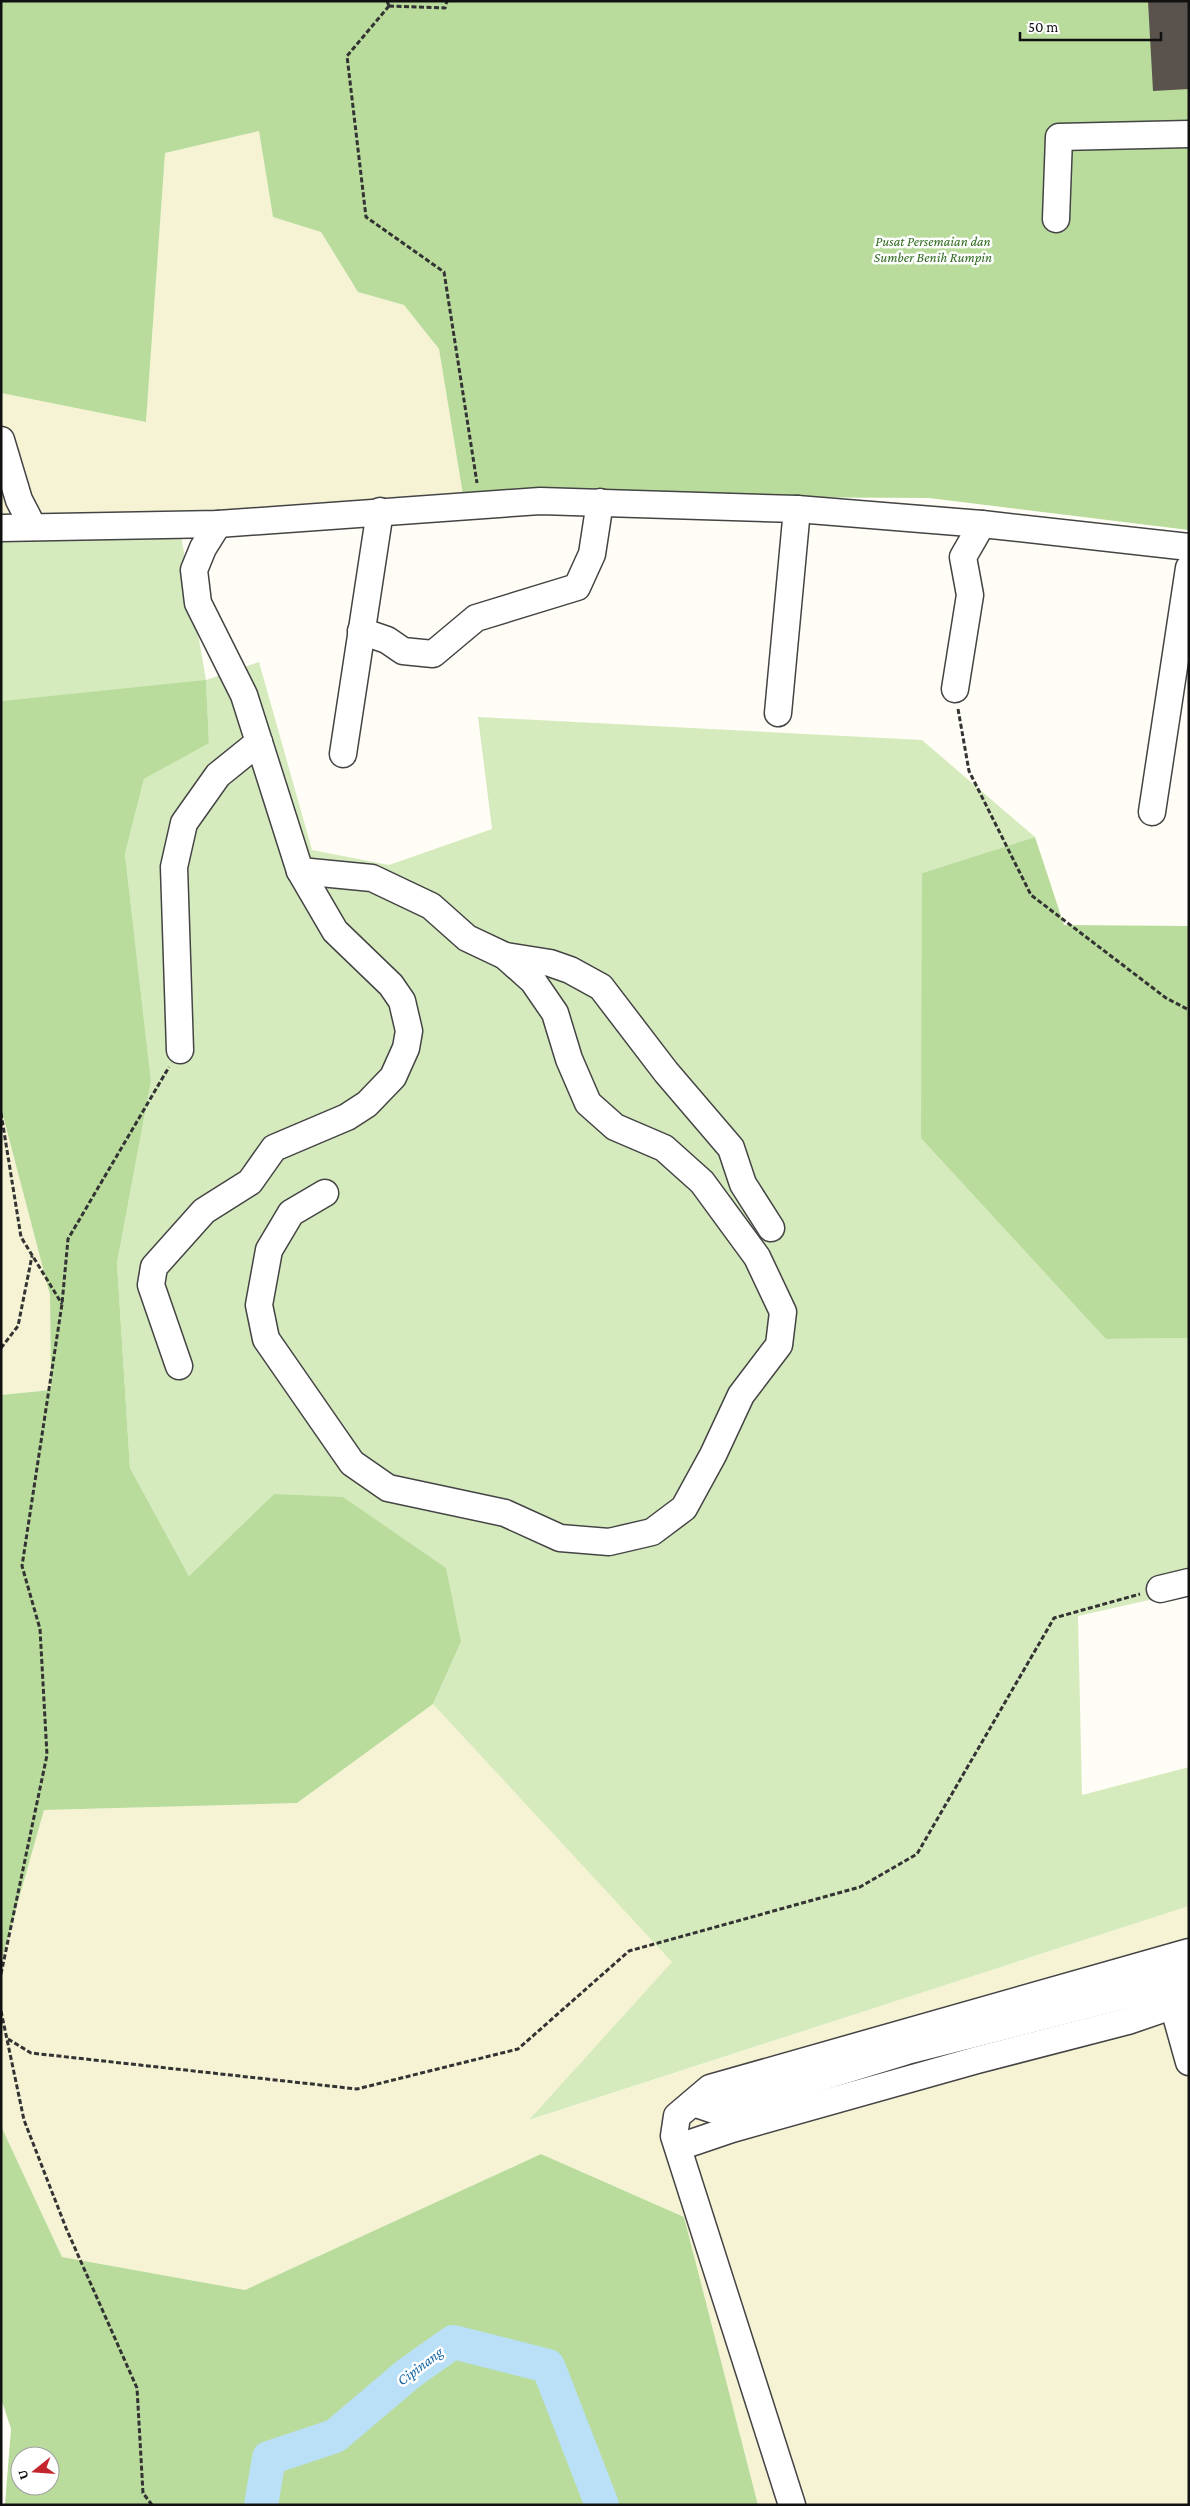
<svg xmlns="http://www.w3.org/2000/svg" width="1190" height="2506" font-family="'Crimson Pro',serif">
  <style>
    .farmland { fill: #f6f3d4 }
    .green { fill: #d5ebbd }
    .forest { fill: #b9dc9c; fill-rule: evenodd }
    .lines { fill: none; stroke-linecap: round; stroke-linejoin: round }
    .river { stroke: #b9e0f7; stroke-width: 34 }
    .building { fill: #5a524d }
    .minor-casing { stroke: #444; stroke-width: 29 }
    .path { stroke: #333; stroke-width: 3; stroke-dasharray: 5 2.5; stroke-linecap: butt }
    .minor { stroke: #fff; stroke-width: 26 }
    .labels { text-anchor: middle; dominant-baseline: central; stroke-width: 5; stroke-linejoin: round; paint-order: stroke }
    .park-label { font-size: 14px; font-style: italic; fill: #2f6b1f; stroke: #fff }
    .water-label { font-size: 15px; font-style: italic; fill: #1768a6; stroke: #fff }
  </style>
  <rect width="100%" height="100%" fill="#fffdf5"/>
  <!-- farmland -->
  <g class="farmland">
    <polygon points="259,131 273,217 321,232 358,292 404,305 439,349 463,495 1,536 1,393 146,422 165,153"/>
    <polygon points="1,1108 50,1295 51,1390 1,1395"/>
    <polygon points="433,1704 673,1962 530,2120 1189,1906 1189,2505 758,2505 684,2217 541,2154 245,2290 62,2257 1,2126 1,1962 44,1810 297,1803"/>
  </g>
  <!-- green -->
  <polygon class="green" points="178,518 206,680 259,662 312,850 389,865 492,829 478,717 922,740 1035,837 922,873 1106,1339 1189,1338 1189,1591 1078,1616 1082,1795 1189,1767 1189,1906 529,2120 672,1962 433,1704 461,1642 274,1494 189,1576 130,1468 117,1263 151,1081 125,854 144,779 209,742 206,681 1,701 1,536"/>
  <!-- forest -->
  <g class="forest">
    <polygon points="1,1 1189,1 1189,530 929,498 463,495 439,349 404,305 358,292 321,232 273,217 259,131 165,153 146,422 1,393"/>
    <polygon points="206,680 209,743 144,779 125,854 151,1081 117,1263 130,1468 189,1576 274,1494 343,1497 446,1568 461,1642 433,1704 297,1803 44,1810 1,1962 1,1395 51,1390 50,1295 1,1108 1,701"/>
    <polygon points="1035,837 1064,925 1189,926 1189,1338 1106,1339 921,1138 922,873"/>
    <path d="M 1,2126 L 62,2257 L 245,2290 L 541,2154 L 684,2217 L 758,2505 L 5,2505 L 11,2429 L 1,2398 ZM 20,2456 L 50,2456 L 50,2486 L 20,2486 Z"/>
  </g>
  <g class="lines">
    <!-- river -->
    <polyline class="river" points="261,2505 269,2458 335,2436 408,2374 453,2342 548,2366 602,2505"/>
  </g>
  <!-- building -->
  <polygon class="building" points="1148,1 1189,1 1189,89 1153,91"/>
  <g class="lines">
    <defs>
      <g id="minor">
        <polyline points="1056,219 1059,137 1189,134"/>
        <polyline points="1,440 19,500 33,527"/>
        <polyline points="1,528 218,524 540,501 797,509 982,524 1189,547"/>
        <polyline points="361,631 387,640 403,651 433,654 476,618 577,587 592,554 600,502"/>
        <polyline points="955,689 970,595 963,557 982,524"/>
        <polyline points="778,713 797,509"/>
        <polyline points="343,754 380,511"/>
        <polyline points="1152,812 1189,568"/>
        <polyline points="300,871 372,878 431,906 467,938 505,956 533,981 555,1013 569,1059 588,1103 615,1127 664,1148 702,1182 757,1257 783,1312 779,1345 741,1395 713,1455 684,1508 652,1532 609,1542 560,1538 505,1513 388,1488 352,1463 266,1339 259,1305 269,1250 291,1213 325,1193"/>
        <polyline points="505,956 550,963 570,970 601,987 666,1072 731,1148 743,1184 771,1228"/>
        <polyline points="180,1050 174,867 184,823 218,775 259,742"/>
        <polyline points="179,1366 151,1285 154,1267 204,1211 250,1182 274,1148 347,1117 367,1104 393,1077 406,1048 409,1031 402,1001 391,985 335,931 300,871 244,695 198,603 194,570 203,548 218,524"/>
        <polyline points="1160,1589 1189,1582"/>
        <polyline points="1173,2005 1189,2062"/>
        <polyline points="693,2103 714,2110 907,2051 1131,1994 1189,1976"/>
        <polyline points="679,2147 732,2129 977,2060 1128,2021 1189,2000"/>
        <polyline points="792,2505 674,2136 677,2116 710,2088 1189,1952"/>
      </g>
    </defs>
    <!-- minor casing -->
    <use href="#minor" class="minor-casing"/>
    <!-- path -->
    <g class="path">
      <polyline points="387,1 389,6"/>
      <polyline points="389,6 347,56 366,217 444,272 477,483"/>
      <polyline points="389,6 445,8 447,1"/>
      <polyline points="958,709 969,771 1031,895 1166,998 1189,1010"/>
      <polyline points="1,1113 21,1237 62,1304"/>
      <polyline points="1,1348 18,1326 32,1256"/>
      <polyline points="1,1974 47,1755 40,1629 22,1566 62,1304 68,1239 169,1067"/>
      <polyline points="1,2011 24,2120 66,2228 137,2388 143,2493 152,2505"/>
      <polyline points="8,2039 31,2053 357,2089 518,2049 629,1951 860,1887 917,1854 1054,1618 1140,1594"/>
    </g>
    <!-- minor -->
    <use href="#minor" class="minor"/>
  </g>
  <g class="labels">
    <!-- park labels -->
    <g class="park-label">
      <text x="933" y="241">Pusat Persemaian dan<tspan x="933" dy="16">Sumber Benih Rumpin</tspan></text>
    </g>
    <!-- water labels -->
    <g class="water-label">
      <text transform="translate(420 2366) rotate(-37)">Cipinang</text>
    </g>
  </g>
  <!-- border -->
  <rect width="1190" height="2506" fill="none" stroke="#111111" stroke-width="5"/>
  <!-- north arrow -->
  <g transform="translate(35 2471) rotate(253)"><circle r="24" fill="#ffffff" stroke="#a0a0a0"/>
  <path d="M0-4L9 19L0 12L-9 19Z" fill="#c4262e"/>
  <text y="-8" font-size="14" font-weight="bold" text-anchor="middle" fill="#111111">U</text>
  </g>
  <!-- scale -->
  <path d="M1020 32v8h141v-8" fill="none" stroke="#111111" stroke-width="2.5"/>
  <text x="1028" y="32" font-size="15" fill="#111111" stroke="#ffffff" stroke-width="4" paint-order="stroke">50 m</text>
</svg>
